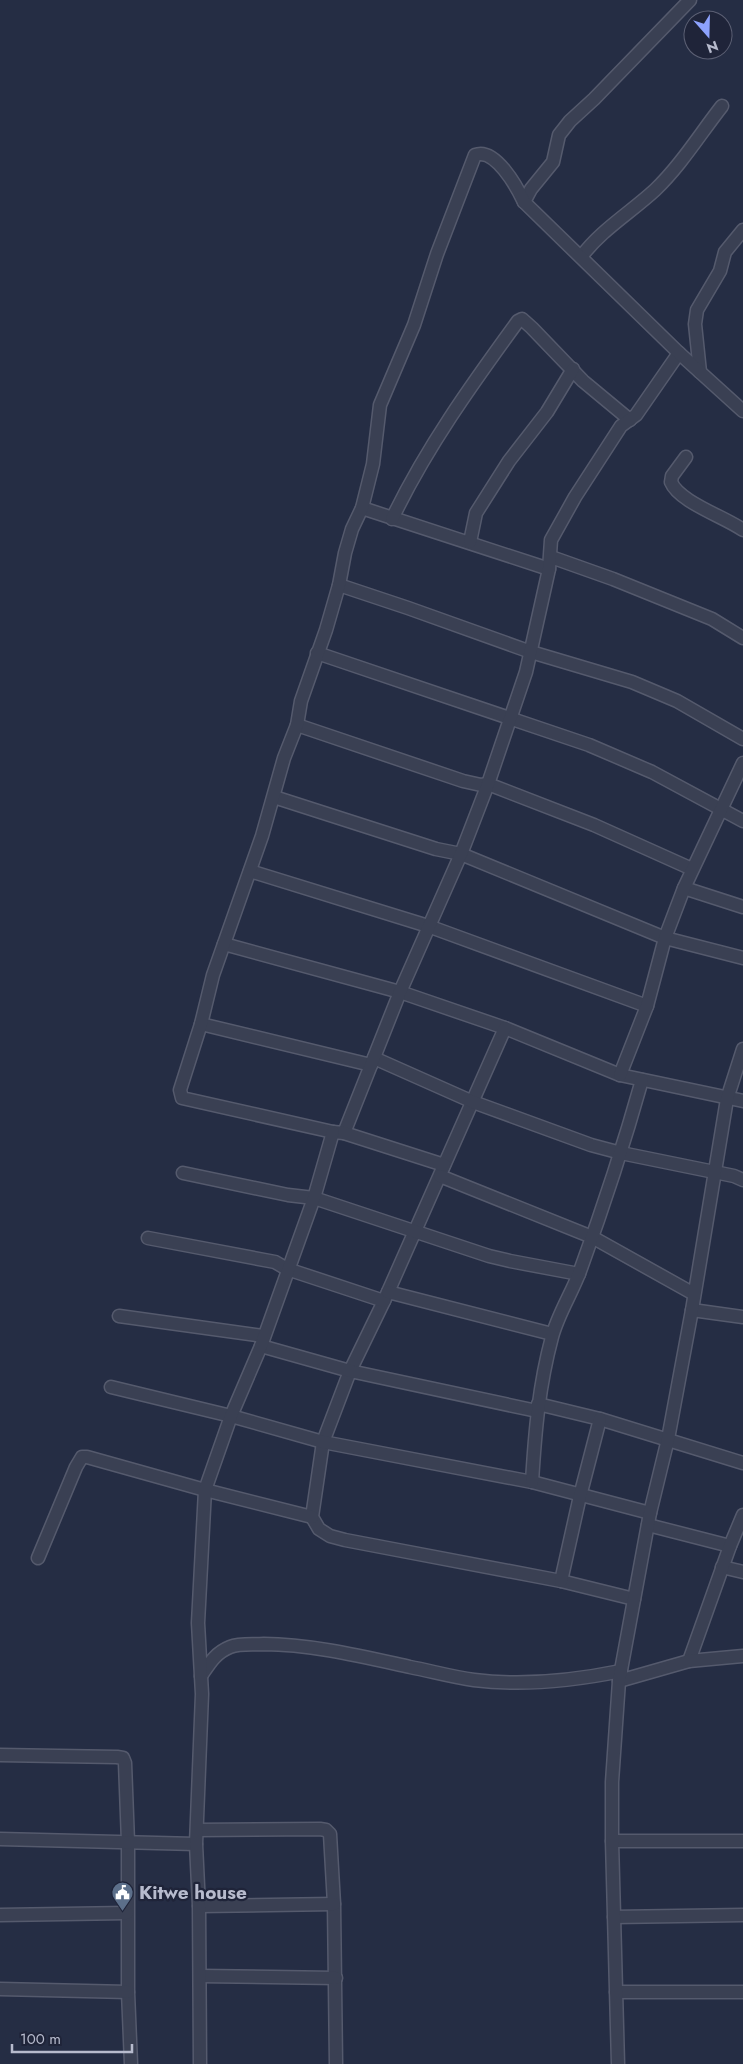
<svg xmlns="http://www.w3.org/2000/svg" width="743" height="2064" font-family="Jost,sans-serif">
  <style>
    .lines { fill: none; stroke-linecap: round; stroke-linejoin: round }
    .minor-casing { stroke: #555a6d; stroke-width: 15 }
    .minor { stroke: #3a4053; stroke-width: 12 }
    .labels { text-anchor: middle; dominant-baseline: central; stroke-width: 4.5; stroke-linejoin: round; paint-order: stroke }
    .poi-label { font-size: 19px; font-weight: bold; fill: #b7bbcd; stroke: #1f2439; text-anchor: start }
  </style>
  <rect width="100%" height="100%" fill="#252d44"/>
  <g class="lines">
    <defs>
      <g id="minor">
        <polyline points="524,202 531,189 553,162 559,135 570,121 594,99 690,0"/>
        <path d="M 581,257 C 601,230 630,213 655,190 C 681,165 700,134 722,106"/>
        <polyline points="700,372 695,324 697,310 720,271 725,252 743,230"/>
        <path d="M 686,457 L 672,476 L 671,482 C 679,502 725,517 743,530"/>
        <polyline points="362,508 549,569"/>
        <path d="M 392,519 C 426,448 472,384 518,321 L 522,319 L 532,328 L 583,381 L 630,420"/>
        <polyline points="470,542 476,513 509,461 547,412 573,369"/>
        <polyline points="551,557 613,579 712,619 743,638"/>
        <polyline points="339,585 408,608 531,652 632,682 677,701 743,739"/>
        <polyline points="317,653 589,745 652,772 743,821"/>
        <polyline points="297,725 463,781 481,785 488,784 594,825 692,869"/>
        <polyline points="274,797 436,849 461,854 665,938 743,958"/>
        <polyline points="250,871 428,926 647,1006"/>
        <polyline points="684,888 743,907"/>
        <polyline points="224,944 400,992 505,1028 620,1075 743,1101"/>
        <polyline points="201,1024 371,1065"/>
        <polyline points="505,1028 384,1301 350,1371 323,1442 312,1517 319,1529 330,1536 345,1540 561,1581 634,1599"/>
        <polyline points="374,1058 473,1102 591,1145 621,1153 734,1176 743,1180"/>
        <polyline points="620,1075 647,1006 665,938 684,888 743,763"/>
        <polyline points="344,1133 400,992 461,854 488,784 526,672 549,569 551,540 575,497 621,426 636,415 679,353"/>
        <path d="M 444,1165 L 344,1133 L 333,1132 L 182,1098 L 180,1090 L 201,1024 L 213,975 L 262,836 L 284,758 L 297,725 L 301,701 L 326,630 L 339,585 L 345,553 L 352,529 L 362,508 L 373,464 L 380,405 L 414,325 L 437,254 L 475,155 C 495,147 517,187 524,202 L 679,353 L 743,411"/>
        <polyline points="183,1173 288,1195 314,1198 489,1256 510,1261 579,1274"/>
        <polyline points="440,1176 592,1237 694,1294"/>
        <polyline points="148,1238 275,1262 287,1269 384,1301"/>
        <polyline points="388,1292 552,1334"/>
        <polyline points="692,1310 743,1317"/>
        <polyline points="119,1316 263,1336"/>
        <polyline points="261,1346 350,1371 537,1411"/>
        <polyline points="111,1387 231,1416 323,1442 532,1482 650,1513"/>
        <polyline points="538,1404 600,1419 743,1463"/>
        <path d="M 532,1482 C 535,1432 539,1385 552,1337 C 558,1314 572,1293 580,1271 C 603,1208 624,1144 642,1080"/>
        <polyline points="648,1525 730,1546"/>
        <polyline points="38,1558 76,1467 82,1457 87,1457 205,1490 312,1517"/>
        <polyline points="722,1567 743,1572"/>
        <polyline points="561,1581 580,1496 600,1419"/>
        <polyline points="689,1661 730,1546 743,1515"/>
        <path d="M 201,1676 C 209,1664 215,1653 230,1647 C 240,1643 253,1645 264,1644 C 310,1644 364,1657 410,1667 C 431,1671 452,1677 474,1680 C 523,1686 572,1681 621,1671"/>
        <polyline points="619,1681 689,1661 743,1656"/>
        <polyline points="0,1755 117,1757 123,1758 125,1763 128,1842 128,1992 131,2064"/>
        <polyline points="197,1830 320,1829 326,1830 330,1834 334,1904 336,2064"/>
        <polyline points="0,1839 196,1844"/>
        <polyline points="612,1841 743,1841"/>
        <polyline points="199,1906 334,1904"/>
        <polyline points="0,1915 127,1913"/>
        <polyline points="614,1917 743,1915"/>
        <polyline points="200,1976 336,1978"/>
        <polyline points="0,1989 128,1992"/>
        <polyline points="616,1992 743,1992"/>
        <polyline points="200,2064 199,1906 196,1844 202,1694 198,1623 205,1490 231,1416 261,1346 314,1198 333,1132"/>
        <polyline points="618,2064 612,1841 612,1782 619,1681 650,1513 668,1439 692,1310 727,1099 743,1049"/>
      </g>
    </defs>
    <!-- minor casing -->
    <use href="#minor" class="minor-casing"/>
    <!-- minor -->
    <use href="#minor" class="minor"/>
  </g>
  <!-- icons -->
  <defs>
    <symbol id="civic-pin" viewBox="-11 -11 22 30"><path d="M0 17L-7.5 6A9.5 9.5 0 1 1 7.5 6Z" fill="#5c6f8a" stroke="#1f2439"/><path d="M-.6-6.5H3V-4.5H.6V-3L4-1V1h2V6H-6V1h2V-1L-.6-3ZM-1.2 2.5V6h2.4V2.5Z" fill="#fff"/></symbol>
  </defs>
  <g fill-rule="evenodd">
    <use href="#civic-pin" x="110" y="1880" width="25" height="34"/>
  </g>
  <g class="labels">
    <!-- poi labels -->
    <g class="poi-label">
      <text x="139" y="1892">Kitwe house</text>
    </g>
  </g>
  <!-- north arrow -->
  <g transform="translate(708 35) rotate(160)"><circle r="24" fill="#1f2439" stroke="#5c6074"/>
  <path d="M0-4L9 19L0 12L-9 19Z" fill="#8da2fd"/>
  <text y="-8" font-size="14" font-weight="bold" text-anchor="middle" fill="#b7bbcd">N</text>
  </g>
  <!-- scale -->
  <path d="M12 2044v8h120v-8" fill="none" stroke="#b7bbcd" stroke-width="2.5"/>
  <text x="20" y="2044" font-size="15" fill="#b7bbcd" stroke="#1f2439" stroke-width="4" paint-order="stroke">100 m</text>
</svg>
